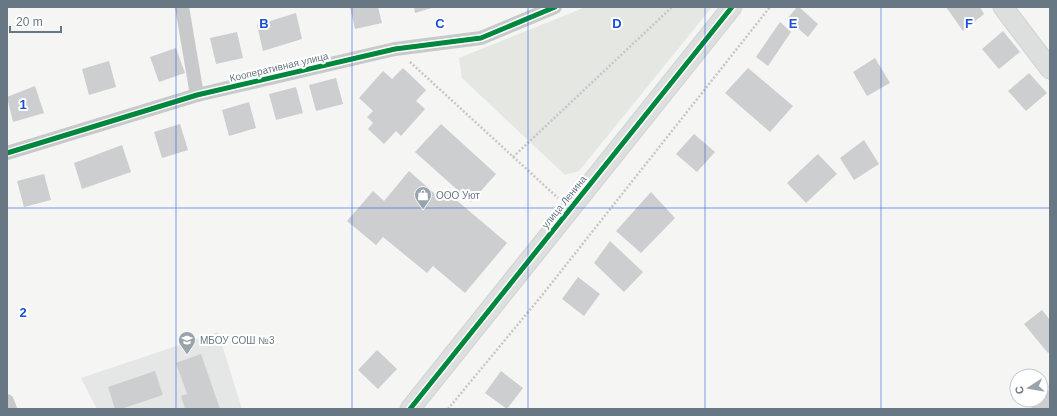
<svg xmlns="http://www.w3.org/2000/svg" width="1057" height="416" font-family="Arial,sans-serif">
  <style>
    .built { fill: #e5e7e7 }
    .green { fill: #e4e7e2 }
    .building { fill: #cccecf }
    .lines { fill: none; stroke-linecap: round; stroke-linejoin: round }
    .secondary-casing { stroke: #d1d2d2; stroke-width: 21 }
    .path { stroke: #c5c7c8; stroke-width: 2.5; stroke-dasharray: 2 2; stroke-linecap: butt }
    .street { stroke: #c8c9ca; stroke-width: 14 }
    .secondary { stroke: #dddede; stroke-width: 19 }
    .cycleway-casing { stroke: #fff; stroke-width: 8 }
    .cycleway { stroke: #00873e; stroke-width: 5 }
    .grid { fill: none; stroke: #1d4ed8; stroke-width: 1; stroke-opacity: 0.55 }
    .labels { text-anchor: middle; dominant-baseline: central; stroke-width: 4; stroke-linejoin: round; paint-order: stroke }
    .street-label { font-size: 10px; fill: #677783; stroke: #fff }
    .poi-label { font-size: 10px; fill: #677783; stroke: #fff; text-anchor: start }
    .grid-label { font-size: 13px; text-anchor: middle; font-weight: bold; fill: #1d4ed8; stroke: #fff; stroke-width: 4; stroke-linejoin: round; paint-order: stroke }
  </style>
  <rect width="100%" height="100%" fill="#f5f5f4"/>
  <!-- built -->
  <polygon class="built" points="218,332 242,409 97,409 81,378"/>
  <!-- green -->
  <polygon class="green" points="586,7 712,7 579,171 565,175 462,78 459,58"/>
  <!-- building -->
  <g class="building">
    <polygon points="350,7 378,7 382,23 355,29"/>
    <polygon points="414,7 435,7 415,13"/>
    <polygon points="797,7 799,7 818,24 808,37 787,19"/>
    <polygon points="946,7 980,7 984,14 963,31"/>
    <polygon points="296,13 302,39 263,51 257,25"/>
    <polygon points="780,22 791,32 768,66 756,57"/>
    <polygon points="1003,31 1020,52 999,69 982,49"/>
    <polygon points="237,32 243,58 216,64 210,38"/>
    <polygon points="176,48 185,73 159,82 150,57"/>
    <polygon points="875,58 890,83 867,96 853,72"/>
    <polygon points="109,61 116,87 89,95 82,69"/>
    <polygon points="403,68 426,90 416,101 425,109 401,136 396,131 384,144 368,129 373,123 367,117 373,111 359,98 383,71 392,79"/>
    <polygon points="748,68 793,106 770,132 725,93"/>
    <polygon points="1029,73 1047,93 1026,111 1008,91"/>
    <polygon points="336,78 343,104 316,111 309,85"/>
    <polygon points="35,86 44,113 13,122 7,97"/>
    <polygon points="296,87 303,113 276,120 269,94"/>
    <polygon points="249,102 256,128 229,136 222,110"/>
    <polygon points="180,124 188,150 162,158 154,132"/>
    <polygon points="441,124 496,174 471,202 415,152"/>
    <polygon points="694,134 715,152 697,172 676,154"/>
    <polygon points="864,140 879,164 854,180 840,158"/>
    <polygon points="122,145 131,172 82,189 74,163"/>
    <polygon points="818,154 837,174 806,203 787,183"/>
    <polygon points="409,171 442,200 448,193 507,243 465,293 433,266 427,273 383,237 376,245 347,221 373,191 384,201"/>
    <polygon points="44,174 51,200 24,207 17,181"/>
    <polygon points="651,192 675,218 641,253 616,231"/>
    <polygon points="610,241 643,272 624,292 594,263"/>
    <polygon points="578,277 600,294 584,316 562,299"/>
    <polygon points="1042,310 1050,320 1050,351 1048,353 1024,324"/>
    <polygon points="377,350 397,369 378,389 358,370"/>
    <polygon points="201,354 220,409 185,409 181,396 187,394 176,363"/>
    <polygon points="155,371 163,395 121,409 115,409 108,387"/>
    <polygon points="501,371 523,388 507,409 485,393"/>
    <polygon points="1049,390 1050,409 1030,409 1039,400 1041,400 1041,398"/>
  </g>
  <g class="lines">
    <defs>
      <g id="secondary">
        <polyline points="1003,7 1050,69"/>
        <polyline points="410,409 732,7"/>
      </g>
    </defs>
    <!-- secondary casing -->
    <use href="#secondary" class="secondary-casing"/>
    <!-- path -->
    <g class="path">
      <polyline points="410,62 558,198"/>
      <polyline points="513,157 672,7"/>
      <polyline points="448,409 543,294 770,7"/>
    </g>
    <!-- street -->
    <g class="street">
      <polyline points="182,7 197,95"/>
      <polyline points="7,153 197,95 395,49 481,38 555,7"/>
      <polyline points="7,401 10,409"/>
    </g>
    <!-- secondary -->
    <use href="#secondary" class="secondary"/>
    <defs>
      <g id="cycleway">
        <polyline points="7,153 197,95 395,49 481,38 555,7"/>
        <polyline points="410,409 732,7"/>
      </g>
    </defs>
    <!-- cycleway casing -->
    <use href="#cycleway" class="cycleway-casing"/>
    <!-- cycleway -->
    <use href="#cycleway" class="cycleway"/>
  </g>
  <!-- grid -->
  <path class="grid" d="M 176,7 L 176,409M 352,7 L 352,409M 528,7 L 528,409M 705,7 L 705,409M 881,7 L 881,409M 7,208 L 1050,208"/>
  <!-- icons -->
  <defs>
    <symbol id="shop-pin" viewBox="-11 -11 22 30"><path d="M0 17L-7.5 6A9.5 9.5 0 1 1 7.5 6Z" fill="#99a3ab" stroke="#fff"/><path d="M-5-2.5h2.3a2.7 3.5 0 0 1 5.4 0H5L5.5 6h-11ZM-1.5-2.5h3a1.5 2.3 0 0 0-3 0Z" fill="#fff"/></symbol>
    <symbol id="school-pin" viewBox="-11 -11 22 30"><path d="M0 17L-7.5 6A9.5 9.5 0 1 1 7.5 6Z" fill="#99a3ab" stroke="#fff"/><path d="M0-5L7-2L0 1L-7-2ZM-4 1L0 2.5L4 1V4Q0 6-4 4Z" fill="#fff"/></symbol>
  </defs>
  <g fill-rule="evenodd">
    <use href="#shop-pin" x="413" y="185" width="20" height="27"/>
    <use href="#school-pin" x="177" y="330" width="20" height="27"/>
  </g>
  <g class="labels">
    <!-- street labels -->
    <g class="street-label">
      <text transform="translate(279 67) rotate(-13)">Кооперативная улица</text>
      <text transform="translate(564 202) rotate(-51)">улица Ленина</text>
    </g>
    <!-- poi labels -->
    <g class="poi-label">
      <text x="436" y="195">ООО Уют</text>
      <text x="200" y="340">МБОУ СОШ №3</text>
    </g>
  </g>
  <g class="grid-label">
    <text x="264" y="28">B</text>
    <text x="440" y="28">C</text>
    <text x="617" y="28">D</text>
    <text x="793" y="28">E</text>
    <text x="969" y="28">F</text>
    <text x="23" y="109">1</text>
    <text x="23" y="317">2</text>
  </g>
  <!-- border -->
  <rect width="1057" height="416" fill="none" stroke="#677783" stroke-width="16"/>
  <!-- north arrow -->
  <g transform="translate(1029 388) rotate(258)"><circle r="19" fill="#ffffff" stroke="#c2c9cd"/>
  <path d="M0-3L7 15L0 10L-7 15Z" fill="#99a3ab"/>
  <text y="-6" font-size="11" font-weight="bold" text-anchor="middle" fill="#677783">С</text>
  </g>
  <!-- scale -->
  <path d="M10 26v6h51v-6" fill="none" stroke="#677783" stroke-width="2"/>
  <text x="16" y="26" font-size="12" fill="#677783" stroke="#ffffff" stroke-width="3" paint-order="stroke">20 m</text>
</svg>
